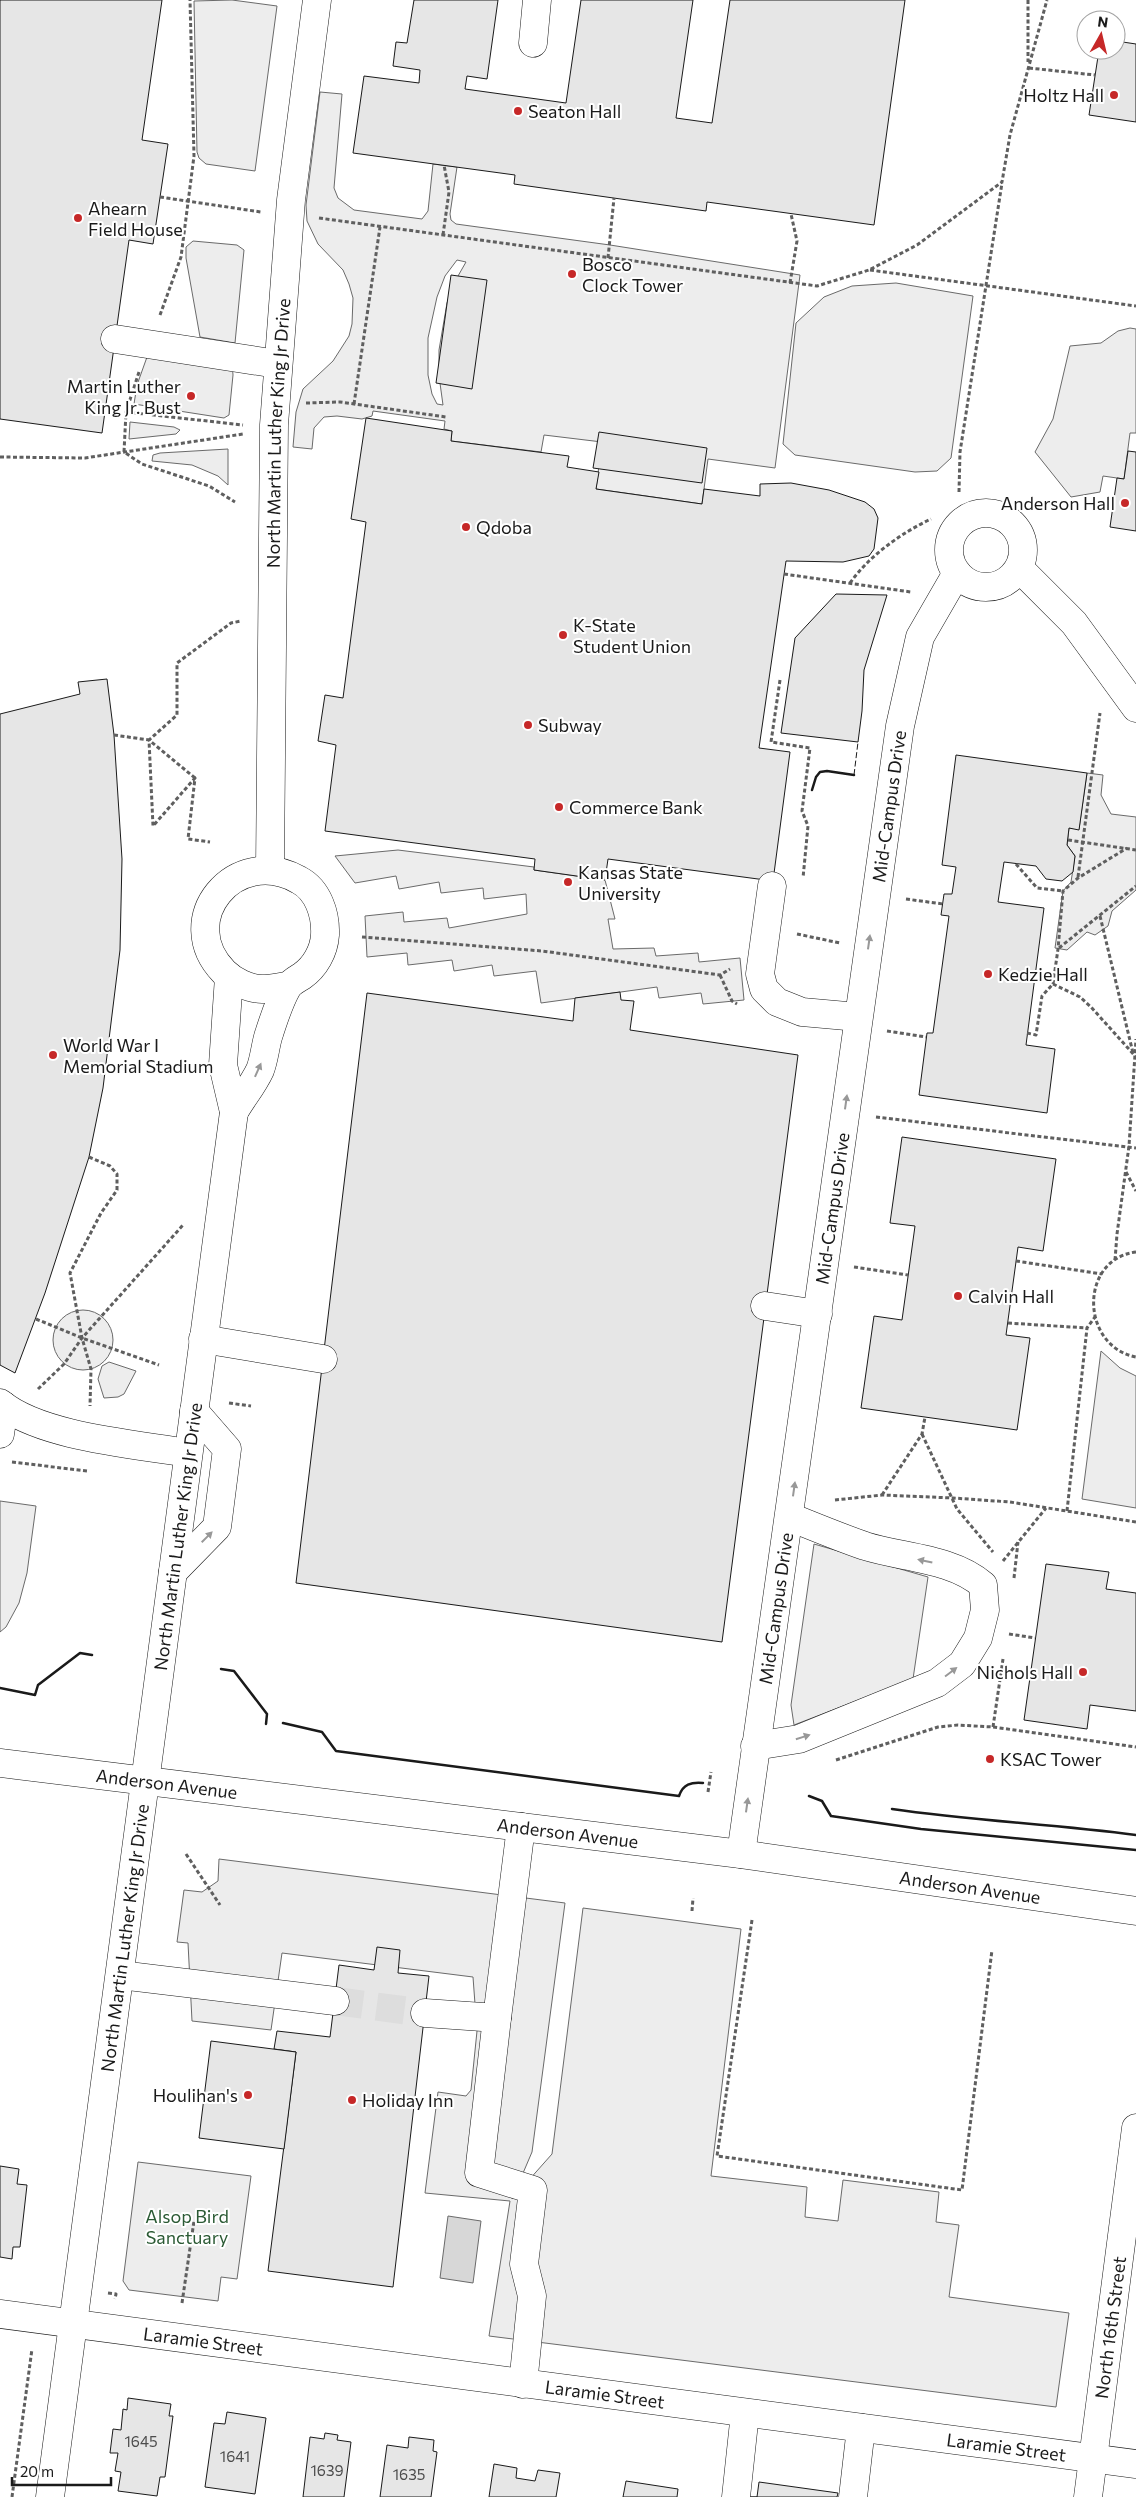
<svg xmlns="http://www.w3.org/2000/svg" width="1136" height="2497" font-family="Commissioner,sans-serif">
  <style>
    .built { fill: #ededed; stroke: #6a6a6a; fill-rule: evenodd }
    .water { fill: #d7d7d7; stroke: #6a6a6a }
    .building { fill: #e6e6e6; stroke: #1a1a1a }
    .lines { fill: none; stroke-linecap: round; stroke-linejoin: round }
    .minor-tunnel { stroke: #ddd; stroke-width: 28; stroke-dasharray: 28 14; stroke-linecap: butt }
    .minor-casing { stroke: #1a1a1a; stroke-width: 29 }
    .major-casing { stroke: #1a1a1a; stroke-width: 29 }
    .path { stroke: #5f5f5f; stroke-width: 3; stroke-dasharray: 4 2.5; stroke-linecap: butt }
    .minor { stroke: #fff; stroke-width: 28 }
    .major { stroke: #fff; stroke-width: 28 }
    .fence { stroke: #1a1a1a; stroke-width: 1; stroke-dasharray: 6 2.5; stroke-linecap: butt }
    .wall { stroke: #1a1a1a; stroke-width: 2.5 }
    .oneway { fill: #989898 }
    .poi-dot { fill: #c62828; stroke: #fff; stroke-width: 2 }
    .labels { text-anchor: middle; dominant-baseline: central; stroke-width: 4; stroke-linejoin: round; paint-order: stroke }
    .number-label { font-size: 15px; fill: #4d4d4d }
    .poi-label { font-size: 18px; fill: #1a1a1a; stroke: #fff; text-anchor: start }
    .street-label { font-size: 18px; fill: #1a1a1a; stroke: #fff }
    .park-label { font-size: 18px; fill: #2b5a34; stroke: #fff }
  </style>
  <rect width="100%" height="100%" fill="#fff"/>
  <!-- built -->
  <g class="built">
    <polygon points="232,0 277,6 255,171 206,164 199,158 197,152 194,1"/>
    <path d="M 320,92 L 342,94 L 334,188 L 338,198 L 354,210 L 422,219 L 428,211 L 433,164 L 457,167 L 450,214 L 451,220 L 456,224 L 610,245 L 800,275 L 775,468 L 708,459 L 702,504 L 632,494 L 596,489 L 602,442 L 544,435 L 541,452 L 451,441 L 452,431 L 444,429 L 445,421 L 373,411 L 372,416 L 362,419 L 337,416 L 324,417 L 314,428 L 312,449 L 293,447 L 296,412 L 303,389 L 333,361 L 349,336 L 352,324 L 353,298 L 349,284 L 343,270 L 318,244 L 307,221 L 306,205 ZM 457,260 L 466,262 L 454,283 L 447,303 L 439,350 L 439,376 L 443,405 L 437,404 L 432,394 L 428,375 L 428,338 L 437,297 L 445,276 Z"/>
    <polygon points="193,241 237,245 244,250 235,343 200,337 186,258 186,247"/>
    <polygon points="896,283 973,296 951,458 937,471 915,472 795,455 783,444 796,323 824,297 852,286"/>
    <polygon points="1130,328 1136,329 1136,433 1130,433 1124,479 1103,476 1100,492 1071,497 1035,452 1053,419 1070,346 1101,343 1118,331"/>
    <polygon points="147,357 232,361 233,375 229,415 224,418 134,404 137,385"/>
    <polygon points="130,422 174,427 180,430 176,434 129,439"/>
    <polygon points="228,449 228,485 218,476 192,465 152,461 153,455 160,453"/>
    <polygon points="1087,773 1103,775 1101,795 1111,814 1136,817 1136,890 1112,911 1108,926 1095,935 1087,932 1067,950 1055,948 1063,891 1071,882 1075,856 1067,845 1069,828 1079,829"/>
    <polygon points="398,850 534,867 534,870 605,880 615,919 608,919 613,949 654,948 656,956 698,953 699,962 740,958 744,1000 703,1004 701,993 659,998 657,987 541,1003 536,971 494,976 492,965 454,971 452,960 408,965 407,953 367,957 365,916 403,912 404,922 447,918 449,928 527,914 526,894 484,899 483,888 441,893 439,882 399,889 396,876 355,883 335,856"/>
    <circle cx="83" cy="1340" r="30"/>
    <polygon points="1101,1351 1120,1368 1136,1376 1136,1508 1082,1499"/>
    <polygon points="109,1362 136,1371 124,1394 118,1397 104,1398 98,1379 102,1366"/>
    <polygon points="0,1501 36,1506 27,1573 19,1603 6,1627 0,1632"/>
    <polygon points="814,1544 928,1577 913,1679 794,1725 791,1705"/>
    <polygon points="219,1859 565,1903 532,2152 512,2199 552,2154 583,1908 741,1929 711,2176 807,2187 805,2217 838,2221 843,2180 939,2192 936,2222 959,2225 949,2297 1069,2313 1056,2407 489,2336 510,2201 425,2193 438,2092 466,2096 471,2090 477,2031 473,1977 282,1953 271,2030 192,2021 188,1943 177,1942 184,1890 202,1892 218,1881"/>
    <polygon points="138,2162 251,2176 237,2279 221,2277 218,2301 129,2290 123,2281"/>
  </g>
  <!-- water -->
  <polygon class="water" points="448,2216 481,2221 473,2283 440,2278"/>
  <!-- building -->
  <g class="building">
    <polygon points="0,0 162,0 142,140 168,144 153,244 129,240 102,433 0,419"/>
    <polygon points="414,0 498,0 487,79 467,76 465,89 566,103 581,0 693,0 676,118 712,123 730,0 905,0 874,225 707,202 706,211 514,184 515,175 353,153 364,76 419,83 420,70 393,66 396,42 407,43"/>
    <polygon points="1116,41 1136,44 1136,122 1089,115 1099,50 1116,50"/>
    <polygon points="451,275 487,280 472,389 436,383"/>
    <polygon points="366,418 452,431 451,441 569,456 567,467 599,472 596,489 702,504 704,489 760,496 760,484 791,483 829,490 865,502 874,509 878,518 874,549 869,556 843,562 786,561 759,748 790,752 773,881 608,859 605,880 534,870 535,859 325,831 336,745 318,741 325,695 343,698 366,522 351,519"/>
    <polygon points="599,432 707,448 702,483 593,468"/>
    <polygon points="1128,451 1136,452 1136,531 1110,527 1117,478 1124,479"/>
    <polygon points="836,594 887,595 864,670 862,711 858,742 781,733 795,638"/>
    <polygon points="107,679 114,735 122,859 120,950 103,1088 89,1157 45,1293 15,1373 0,1365 0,714 80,694 78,682"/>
    <polygon points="956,755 1087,773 1079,830 1069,828 1067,845 1075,856 1073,872 1062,881 1046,879 1036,866 1004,862 998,902 1044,908 1026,1045 1055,1049 1047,1113 919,1095 927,1033 933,1033 949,916 941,915 944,894 952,894 956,867 942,865"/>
    <polygon points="620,992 621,1000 634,1001 630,1030 798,1055 722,1642 296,1583 367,993 573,1021 575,998"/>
    <polygon points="902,1137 1056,1159 1043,1251 1018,1247 1006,1335 1030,1338 1017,1430 861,1408 874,1316 902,1320 915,1226 890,1223"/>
    <polygon points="1046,1564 1109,1572 1106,1589 1136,1593 1136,1711 1090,1705 1087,1729 1024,1720"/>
    <polygon points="377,1947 400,1950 398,1973 429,1976 393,2287 268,2271 296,2052 274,2049 277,2031 330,2037 339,1965 374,1970"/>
    <polygon points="211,2041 296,2052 284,2149 199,2138"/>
    <polygon points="0,2166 19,2169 17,2184 27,2185 20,2247 13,2247 12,2259 0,2257"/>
    <polygon points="128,2398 171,2404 169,2416 173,2416 165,2477 160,2477 157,2496 118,2491 121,2472 115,2471 118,2453 110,2453 113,2429 121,2430 123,2409 127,2410"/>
    <polygon points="227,2412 266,2418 255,2494 205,2487 214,2423 225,2424"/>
    <polygon points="325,2433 338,2435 337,2440 351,2442 344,2497 303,2497 310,2437 324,2439"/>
    <polygon points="409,2437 434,2440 433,2451 437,2452 431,2497 380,2497 387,2445 408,2448"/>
    <polygon points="494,2464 517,2468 516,2478 535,2481 538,2470 560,2473 556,2497 489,2497"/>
    <polygon points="626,2481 678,2489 677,2497 623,2497"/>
    <polygon points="759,2482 838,2493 837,2497 749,2497 757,2497"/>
  </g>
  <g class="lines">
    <!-- minor-tunnel -->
    <polyline class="minor-tunnel" points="335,2001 425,2013"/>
    <defs>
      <g id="minor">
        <polyline points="533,43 537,0"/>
        <polyline points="115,339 277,364"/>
        <circle cx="986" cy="550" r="37"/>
        <polyline points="1019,568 1074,623 1136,708"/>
        <path id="s1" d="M 270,869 L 274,425 L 291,200 L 317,0"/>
        <polyline points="772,886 760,974 764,989 777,1002 802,1012 858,1017"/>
        <path d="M 234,1112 C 242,1098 253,1085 260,1070 C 264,1060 265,1048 268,1037 C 273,1021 279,1002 287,988 C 290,983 297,979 302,976 C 315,967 324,951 325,935 C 326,914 318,890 299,880 C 235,844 173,920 224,972 C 233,981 249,989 262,989 C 270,989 279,987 288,986"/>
        <polyline points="765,1306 818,1314"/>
        <polyline points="203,1339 323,1359"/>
        <path d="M 0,1403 C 41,1437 135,1444 188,1453"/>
        <polyline points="0,1434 4,1406"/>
        <polyline points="173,1572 217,1527 227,1449 194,1411"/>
        <path d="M 755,1746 L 799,1739 L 937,1683 L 962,1664 L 978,1638 L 985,1610 L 983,1585 C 952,1558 903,1558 865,1546 C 839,1537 815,1527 790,1517"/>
        <path id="s2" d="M 741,1854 L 900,726 L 920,637 L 957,573"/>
        <polyline points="120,1975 335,2001"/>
        <polyline points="425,2013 497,2018 521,1827"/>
        <polyline points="497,2018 479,2173 533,2190 524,2264 532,2296 523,2384"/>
        <path id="s3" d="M 0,2314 L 1136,2464"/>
        <path id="s4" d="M 50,2497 L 234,1112 L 223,1065 L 229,977"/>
        <polyline points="736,2497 745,2413"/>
        <polyline points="853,2497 861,2428"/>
        <path id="s5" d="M 1088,2497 L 1136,2128"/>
      </g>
      <g id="major">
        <path id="s6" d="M 0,1763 L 741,1854 L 1136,1911"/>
      </g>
    </defs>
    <!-- minor casing -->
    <use href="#minor" class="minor-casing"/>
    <!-- major casing -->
    <use href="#major" class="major-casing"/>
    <!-- path -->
    <g class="path">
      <polyline points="1028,0 1028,62"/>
      <polyline points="1029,68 1095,75"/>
      <polyline points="160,197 261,212"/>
      <polyline points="319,218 817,286 869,270 917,245 1002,182 1010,135 1047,0"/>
      <polyline points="443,235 449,192 444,165"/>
      <polyline points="608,258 614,198"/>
      <polyline points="870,270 1136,306"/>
      <polyline points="790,283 797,241 791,214"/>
      <polyline points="160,315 181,257 194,156 190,0"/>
      <polyline points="139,372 126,412 124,452 142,464 209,486 235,502"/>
      <polyline points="306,403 340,402 446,417"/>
      <polyline points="354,404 380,227"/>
      <polyline points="126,412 243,425"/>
      <polyline points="0,457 85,458 243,434"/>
      <polyline points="959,492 960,452 1002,183"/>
      <polyline points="784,574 911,592"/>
      <path d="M 850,583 C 869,556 901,533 931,519"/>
      <polyline points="780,680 771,742 810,748 802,811 808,826 803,878"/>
      <polyline points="114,735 149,740 153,826 195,778 188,839 210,842"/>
      <polyline points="195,778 149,740 177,715 177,663 231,623 241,621"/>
      <polyline points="1068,840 1136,850"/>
      <polyline points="1016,864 1037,888 1063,891"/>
      <polyline points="1078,877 1100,713"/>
      <polyline points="906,899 943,904"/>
      <polyline points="1100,916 1133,1053"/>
      <polyline points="797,934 840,943"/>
      <polyline points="362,937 542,951 720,975 730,969"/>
      <polyline points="1059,948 1136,886"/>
      <polyline points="720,975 732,1001 737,1004"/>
      <polyline points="1053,984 1080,997 1091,1007 1136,1057"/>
      <polyline points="887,1031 926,1037"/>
      <polyline points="1027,1033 1036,1035 1042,996 1053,984 1058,949 1063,891 1078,878 1127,848"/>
      <polyline points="876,1117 1136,1148"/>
      <polyline points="89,1157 110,1166 117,1174 117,1190 101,1213 70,1273 82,1338 91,1369 90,1406"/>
      <polyline points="1126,1172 1136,1191"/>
      <path d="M 1136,1252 C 1079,1259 1080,1346 1136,1357"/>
      <polyline points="1115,1260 1117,1234 1129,1146 1136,1039"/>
      <polyline points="1016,1261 1102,1274"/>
      <polyline points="854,1267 908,1275"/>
      <polyline points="36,1319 82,1338 159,1365"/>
      <polyline points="1008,1323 1087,1328"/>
      <polyline points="38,1389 64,1364 82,1338 183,1225"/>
      <polyline points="229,1403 251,1406"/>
      <polyline points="922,1434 957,1509 993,1552"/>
      <polyline points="12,1462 87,1471"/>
      <polyline points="882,1495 922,1434 925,1417"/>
      <polyline points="835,1500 882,1495 953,1498 1010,1502 1136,1522"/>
      <polyline points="1067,1511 1087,1328 1095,1317"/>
      <polyline points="1003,1561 1046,1508"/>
      <polyline points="1014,1578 1018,1542"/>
      <polyline points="1009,1634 1035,1638"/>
      <polyline points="993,1727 1003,1659"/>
      <polyline points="836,1760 938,1727 958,1725 993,1727 1136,1747"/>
      <polyline points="708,1792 711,1772"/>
      <polyline points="186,1854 220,1905"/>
      <polyline points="692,1911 693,1898"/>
      <polyline points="752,1920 717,2156 962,2190 992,1950"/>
      <polyline points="108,2293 116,2294 115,2299"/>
      <polyline points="182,2303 194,2221"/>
      <polyline points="12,2497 32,2349"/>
    </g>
    <!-- minor -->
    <use href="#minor" class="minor"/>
    <!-- major -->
    <use href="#major" class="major"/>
    <!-- fence -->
    <polyline class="fence" points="854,775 858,742"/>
    <!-- wall -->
    <g class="wall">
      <polyline points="812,790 816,777 820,772 827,771 854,775"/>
      <polyline points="221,1669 234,1671 267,1714 266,1724"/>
      <polyline points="0,1688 35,1695 38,1685 80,1653 92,1655"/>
      <path d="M 283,1723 L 322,1732 L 336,1751 L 679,1796 C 683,1784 691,1782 703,1783"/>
      <polyline points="809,1796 822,1801 831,1816 921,1829 1136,1850"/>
      <path d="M 892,1809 C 973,1821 1055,1824 1136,1835"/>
    </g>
  </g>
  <!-- one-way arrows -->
  <defs><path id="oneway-solid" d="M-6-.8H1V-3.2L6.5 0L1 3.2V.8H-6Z" transform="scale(1.25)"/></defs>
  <g class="oneway">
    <use href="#oneway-solid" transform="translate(869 942) rotate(-82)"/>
    <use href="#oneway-solid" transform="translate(258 1070) rotate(-66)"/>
    <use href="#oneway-solid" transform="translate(846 1102) rotate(-82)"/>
    <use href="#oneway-solid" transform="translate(794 1489) rotate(-82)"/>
    <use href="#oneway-solid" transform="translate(207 1537) rotate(-45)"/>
    <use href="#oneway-solid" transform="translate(925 1561) rotate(-168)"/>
    <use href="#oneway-solid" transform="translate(951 1672) rotate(-37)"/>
    <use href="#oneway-solid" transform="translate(803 1737) rotate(-18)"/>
    <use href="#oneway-solid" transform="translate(747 1805) rotate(-82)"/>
  </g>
  <!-- markers -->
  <g class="poi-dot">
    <circle cx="1114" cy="95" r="5"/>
    <circle cx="518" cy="111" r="5"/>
    <circle cx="78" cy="218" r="5"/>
    <circle cx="572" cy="274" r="5"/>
    <circle cx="191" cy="396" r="5"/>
    <circle cx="1125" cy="503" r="5"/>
    <circle cx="466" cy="527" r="5"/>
    <circle cx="563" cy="635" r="5"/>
    <circle cx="528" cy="725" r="5"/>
    <circle cx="559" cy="807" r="5"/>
    <circle cx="568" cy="882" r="5"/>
    <circle cx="988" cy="974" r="5"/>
    <circle cx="53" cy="1055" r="5"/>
    <circle cx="958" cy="1296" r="5"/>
    <circle cx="1083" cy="1672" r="5"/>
    <circle cx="990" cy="1759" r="5"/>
    <circle cx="248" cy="2095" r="5"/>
    <circle cx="352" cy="2100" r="5"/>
  </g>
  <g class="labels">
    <!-- number labels -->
    <g class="number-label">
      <text x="141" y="2441">1645</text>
      <text x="235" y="2456">1641</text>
      <text x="327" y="2470">1639</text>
      <text x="409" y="2474">1635</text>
    </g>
    <!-- poi labels -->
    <g class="poi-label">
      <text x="1104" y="95" text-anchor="end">Holtz Hall</text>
      <text x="528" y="111">Seaton Hall</text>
      <text x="88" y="208">Ahearn<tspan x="88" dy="21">Field House</tspan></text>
      <text x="582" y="264">Bosco<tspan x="582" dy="21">Clock Tower</tspan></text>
      <text x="181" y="386" text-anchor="end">Martin Luther<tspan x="181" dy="21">King Jr. Bust</tspan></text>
      <text x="1115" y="503" text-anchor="end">Anderson Hall</text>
      <text x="476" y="527">Qdoba</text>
      <text x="573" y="625">K-State<tspan x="573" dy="21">Student Union</tspan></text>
      <text x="538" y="725">Subway</text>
      <text x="569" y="807">Commerce Bank</text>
      <text x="578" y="872">Kansas State<tspan x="578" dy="21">University</tspan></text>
      <text x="998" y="974">Kedzie Hall</text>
      <text x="63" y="1045">World War I<tspan x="63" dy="21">Memorial Stadium</tspan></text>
      <text x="968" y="1296">Calvin Hall</text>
      <text x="1073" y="1672" text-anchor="end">Nichols Hall</text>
      <text x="1000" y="1759">KSAC Tower</text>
      <text x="238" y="2095" text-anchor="end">Houlihan's</text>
      <text x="362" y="2100">Holiday Inn</text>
    </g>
    <!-- street labels -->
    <g class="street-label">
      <text stroke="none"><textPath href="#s1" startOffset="436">North Martin Luther King Jr Drive</textPath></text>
      <text stroke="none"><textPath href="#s2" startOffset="1058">Mid-Campus Drive</textPath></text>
      <text stroke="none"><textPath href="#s2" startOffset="652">Mid-Campus Drive</textPath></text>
      <text stroke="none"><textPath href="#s4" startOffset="969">North Martin Luther King Jr Drive</textPath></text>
      <text stroke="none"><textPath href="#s2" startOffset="248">Mid-Campus Drive</textPath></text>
      <text stroke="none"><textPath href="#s6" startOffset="168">Anderson Avenue</textPath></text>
      <text stroke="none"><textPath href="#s6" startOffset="572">Anderson Avenue</textPath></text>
      <text stroke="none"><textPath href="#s6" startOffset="978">Anderson Avenue</textPath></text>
      <text stroke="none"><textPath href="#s4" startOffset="564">North Martin Luther King Jr Drive</textPath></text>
      <text stroke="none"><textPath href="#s5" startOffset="171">North 16th Street</textPath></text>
      <text stroke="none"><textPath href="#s3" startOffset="205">Laramie Street</textPath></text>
      <text stroke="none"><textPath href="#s3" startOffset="610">Laramie Street</textPath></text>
      <text stroke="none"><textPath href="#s3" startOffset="1015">Laramie Street</textPath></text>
    </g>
    <!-- park labels -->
    <g class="park-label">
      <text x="187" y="2216">Alsop Bird<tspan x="187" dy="21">Sanctuary</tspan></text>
    </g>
  </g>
  <!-- north arrow -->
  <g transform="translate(1101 35) rotate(8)"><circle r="24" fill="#ffffff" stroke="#a3a3a3"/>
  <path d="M0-4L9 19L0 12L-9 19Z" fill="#c62828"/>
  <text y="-8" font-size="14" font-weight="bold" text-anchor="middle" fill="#1a1a1a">N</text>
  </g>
  <!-- scale -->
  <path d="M12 2477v8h99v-8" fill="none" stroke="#1a1a1a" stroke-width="2.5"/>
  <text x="20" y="2477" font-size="15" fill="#1a1a1a" stroke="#ffffff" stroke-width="4" paint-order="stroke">20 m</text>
</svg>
